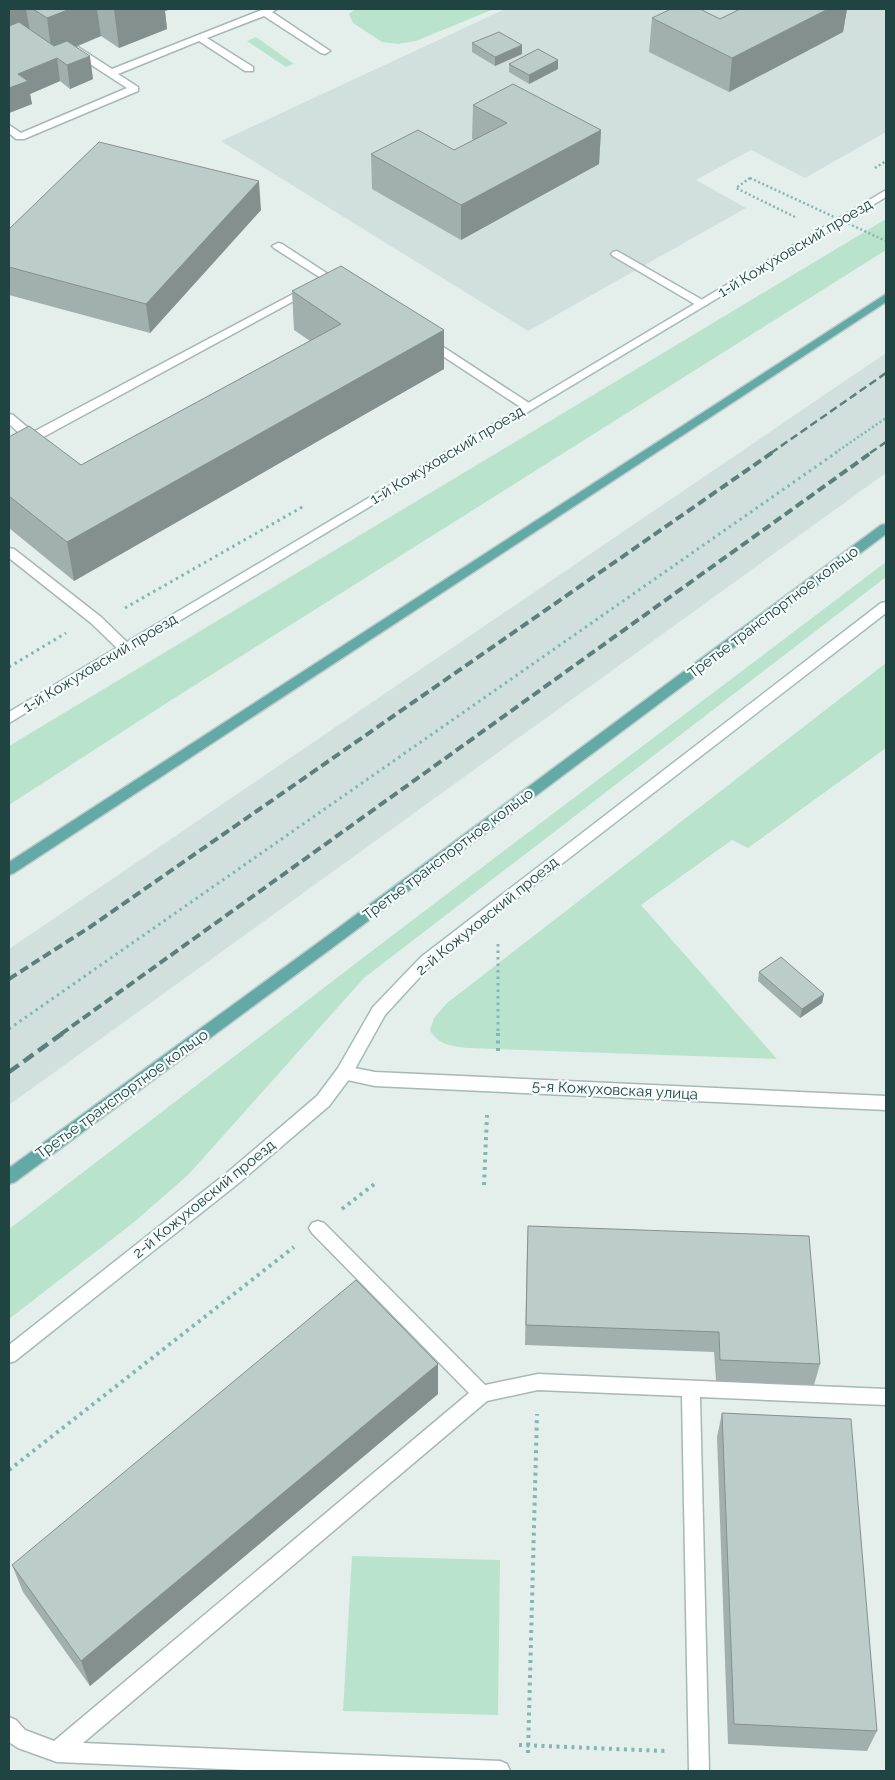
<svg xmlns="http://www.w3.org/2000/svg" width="895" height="1780" font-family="Raleway,sans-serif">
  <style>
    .built { fill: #d2e0dd }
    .green { fill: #bae3ce }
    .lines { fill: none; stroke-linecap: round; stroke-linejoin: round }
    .lane-casing { stroke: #a5b8b6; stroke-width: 3 }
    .street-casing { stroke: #a5b8b6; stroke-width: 3 }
    .secondary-casing { stroke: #a1bcb9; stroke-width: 3 }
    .primary-casing { stroke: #c1cbca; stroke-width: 3 }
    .path-far2 { stroke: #80b7b1; stroke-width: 2.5; stroke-dasharray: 2 2.5; stroke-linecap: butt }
    .path-far1 { stroke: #80b7b1; stroke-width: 3; stroke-dasharray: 2.5 4; stroke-linecap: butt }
    .path { stroke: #80b7b1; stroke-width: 4; stroke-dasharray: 3 4.5; stroke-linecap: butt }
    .lane { fill: #fff; fill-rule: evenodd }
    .street { fill: #fff; fill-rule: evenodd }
    .secondary { fill: #fff; fill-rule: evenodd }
    .primary { fill: #63aaa7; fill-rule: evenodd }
    .rail-far2 { stroke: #5b7f7d; stroke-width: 2.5; stroke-dasharray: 8 4; stroke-linecap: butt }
    .rail-far1 { stroke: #5b7f7d; stroke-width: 4; stroke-dasharray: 9 4.5; stroke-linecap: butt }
    .rail { stroke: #5b7f7d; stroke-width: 4.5; stroke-dasharray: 12 6; stroke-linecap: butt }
    .path-bridge { stroke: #80b7b1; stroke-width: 2.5; stroke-dasharray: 2 2.5; stroke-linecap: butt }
    .wall { fill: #a2b0ad }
    .shaded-wall { fill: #84908d }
    .building { fill: #bccdc9; stroke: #84908d }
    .labels { text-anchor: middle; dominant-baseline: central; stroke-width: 4.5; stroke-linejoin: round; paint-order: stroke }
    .street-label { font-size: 15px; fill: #204442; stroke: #f5fbf9 }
  </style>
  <rect width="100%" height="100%" fill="#e4efec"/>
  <!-- built -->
  <g class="built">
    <polygon points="505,9 886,9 886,132 805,178 751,150 696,180 746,208 528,331 221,141"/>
    <polygon points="886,353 886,473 9,1105 9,949"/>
  </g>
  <!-- green -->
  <g class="green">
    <polygon points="355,9 494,9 416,41 398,44 382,42 353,23 349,14"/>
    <polygon points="256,37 294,64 286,67 247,41"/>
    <polygon points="886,219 886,250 173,699 9,805 9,746"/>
    <polygon points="886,562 886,577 364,978 188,1175 133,1223 9,1319 9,1229 398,931"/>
    <path d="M 886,663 L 886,748 L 748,848 L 732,840 L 641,905 L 777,1059 L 468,1048 C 451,1046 438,1045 430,1030 L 434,1018 L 447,1003 Z"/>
    <polygon points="352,1556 500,1560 498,1715 343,1711"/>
  </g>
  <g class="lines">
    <defs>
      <g id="lane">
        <polygon points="264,9 277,9 272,12 330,51 325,54 321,53 264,16 207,38 253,67 253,71 245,71 199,41 118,74 138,87 138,91 24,139 16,139 9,133 9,125 21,133 127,88 70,51 70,47 78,47 112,69"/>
        <polygon points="278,243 282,244 334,278 328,281 324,280 274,248 272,246"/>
        <polygon points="617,251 706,302 708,304 702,307 698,306 613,256 611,254 613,252"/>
        <polygon points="310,285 314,286 316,288 314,290 36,441 28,441 9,424 9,414 13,415 33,432"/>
        <polygon points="427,337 431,339 535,407 529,411 525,410 423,343 421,341 423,339"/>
        <polygon points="9,548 14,549 101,617 130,645 132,648 130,651 120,651 91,623 9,558"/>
        <polygon points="318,1221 324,1223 485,1385 538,1374 886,1389 886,1405 700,1397 709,1771 689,1771 682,1396 538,1390 487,1401 83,1743 500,1761 507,1764 510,1771 270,1771 57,1762 18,1748 9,1742 9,1717 16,1720 25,1730 54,1741 469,1393 312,1233 309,1228 312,1223"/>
      </g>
      <polygon id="street" points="344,1066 375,1072 886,1096 886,1110 375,1086 338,1078 336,1073 338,1068"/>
      <g id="secondary">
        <polygon points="886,190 886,197 9,723 9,712"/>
        <polygon points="886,602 886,613 431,965 385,1015 350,1078 329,1106 240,1182 15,1361 9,1363 9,1345 228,1172 317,1096 338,1068 373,1007 421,957 881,603"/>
      </g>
      <g id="primary">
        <polygon points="886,294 886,302 14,873 9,875 9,862"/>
        <polygon points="886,524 886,534 336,945 15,1182 9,1184 9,1168 326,937 881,525"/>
      </g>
    </defs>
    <!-- lane casing -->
    <use href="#lane" class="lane-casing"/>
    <!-- street casing -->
    <use href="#street" class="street-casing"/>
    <!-- secondary casing -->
    <use href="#secondary" class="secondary-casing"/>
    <!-- primary casing -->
    <use href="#primary" class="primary-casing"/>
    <!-- path-far2 -->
    <g class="path-far2">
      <polyline points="875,168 886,161"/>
      <polyline points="750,178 736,188 795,217"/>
      <polyline points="835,453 886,418"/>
    </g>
    <!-- path-far1 -->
    <g class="path-far1">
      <polyline points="125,608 304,506"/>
      <polyline points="9,667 66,633"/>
      <polyline points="498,944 498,1034"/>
      <polyline points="9,1029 837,452"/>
    </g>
    <!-- path -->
    <g class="path">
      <polyline points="498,1033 498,1054"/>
      <polyline points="484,1185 487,1115"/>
      <polyline points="342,1209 377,1182"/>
      <polyline points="9,1470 294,1247"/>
      <polyline points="519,1745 665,1751"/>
      <polyline points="528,1753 537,1414"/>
    </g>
    <!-- lane -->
    <use href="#lane" class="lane"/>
    <!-- street -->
    <use href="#street" class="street"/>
    <!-- secondary -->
    <use href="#secondary" class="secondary"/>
    <!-- primary -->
    <use href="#primary" class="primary"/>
    <!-- rail-far2 -->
    <g class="rail-far2">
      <polyline points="771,453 886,373"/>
      <polyline points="870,453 886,442"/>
    </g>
    <!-- rail-far1 -->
    <g class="rail-far1">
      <polyline points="9,979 90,927 773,452"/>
      <polyline points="61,1034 872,452"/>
    </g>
    <!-- rail -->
    <polyline class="rail" points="9,1072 63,1033"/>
    <!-- path-bridge -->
    <polyline class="path-bridge" points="750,178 886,241"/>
  </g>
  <!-- wall -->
  <g class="wall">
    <polygon points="9,9 171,9 165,11 167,29 119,48 101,36 76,47 93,79 70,89 60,81 30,94 32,104 9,113"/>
    <polygon points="736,9 847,9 843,32 729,92 649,52 652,18 720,19 738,10"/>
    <polygon points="472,43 522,45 522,54 495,66 472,52"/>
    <polygon points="509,64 558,69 529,84 509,72"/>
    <polygon points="473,105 601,130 599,164 461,240 372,189 371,154 454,150 474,140 472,139"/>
    <polygon points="261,210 150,333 9,295 9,229"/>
    <polygon points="292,291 444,330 444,369 74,581 9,528 9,437 81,465 310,341 294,330"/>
    <polygon points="759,972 824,994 822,1003 800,1018 758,981"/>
    <polygon points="528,1226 820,1364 814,1385 716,1381 714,1352 525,1345 527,1247"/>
    <polygon points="438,1364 438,1394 90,1686 23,1592 12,1565"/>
    <polygon points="722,1413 877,1731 867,1751 728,1744 717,1437"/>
  </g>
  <!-- shaded-wall -->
  <g class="shaded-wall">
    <polygon points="13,9 26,9 32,42 9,51 9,10"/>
    <polygon points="70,9 97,9 101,36 52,56 47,18"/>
    <polygon points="118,9 171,9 165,11 167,29 119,48 114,10"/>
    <polygon points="828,9 847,9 843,32 729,92 732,58"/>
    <polygon points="522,45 522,54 495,66 495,57"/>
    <polygon points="90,56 93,79 70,89 67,65"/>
    <polygon points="57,58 60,81 30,94 32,104 9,113 9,88 18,74"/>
    <polygon points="558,60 558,69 529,84 529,75"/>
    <polygon points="601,130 599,164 461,240 461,205"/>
    <polygon points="259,181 261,210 150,333 146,304"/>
    <polygon points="444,330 444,369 74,581 67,542"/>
    <polygon points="824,994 822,1003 800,1018 802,1009"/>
    <polygon points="438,1364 438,1394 90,1686 81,1661"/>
  </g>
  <!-- building -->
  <g class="building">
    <polygon points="33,9 70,9 47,18"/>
    <polygon points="671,9 700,9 720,19 740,9 828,9 732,58 652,18"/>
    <polygon points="19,22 54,46 67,41 90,56 67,65 57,58 18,74 28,81 9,88 9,26"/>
    <polygon points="499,32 522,45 495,57 472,43"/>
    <polygon points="538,49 558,60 529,75 509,64"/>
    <polygon points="513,84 601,130 461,205 371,154 418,130 454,150 507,123 473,105"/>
    <polygon points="99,142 259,181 146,304 9,267 9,229"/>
    <polygon points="341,266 444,330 67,542 9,496 9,437 29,426 81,465 341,324 292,291"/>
    <polygon points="781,957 824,994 802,1009 759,972"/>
    <polygon points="528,1226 809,1236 820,1364 720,1360 719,1332 526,1325"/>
    <polygon points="356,1280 438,1364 81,1661 12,1565"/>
    <polygon points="722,1413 851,1419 877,1731 734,1724"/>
  </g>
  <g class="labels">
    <!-- street labels -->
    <g class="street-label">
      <text transform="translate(795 248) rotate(-31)">1-й Кожуховский проезд</text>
      <text transform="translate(447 455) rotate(-31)">1-й Кожуховский проезд</text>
      <text transform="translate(773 612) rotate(-37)">Третье транспортное кольцо</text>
      <text transform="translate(100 663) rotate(-31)">1-й Кожуховский проезд</text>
      <text transform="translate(448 854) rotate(-37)">Третье транспортное кольцо</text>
      <text transform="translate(487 916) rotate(-39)">2-й Кожуховский проезд</text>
      <text transform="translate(615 1090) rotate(3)">5-я Кожуховская улица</text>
      <text transform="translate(122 1094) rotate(-36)">Третье транспортное кольцо</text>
      <text transform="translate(204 1199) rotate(-39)">2-й Кожуховский проезд</text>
    </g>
  </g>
  <!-- border -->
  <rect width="895" height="1780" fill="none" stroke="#204442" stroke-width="20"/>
</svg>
